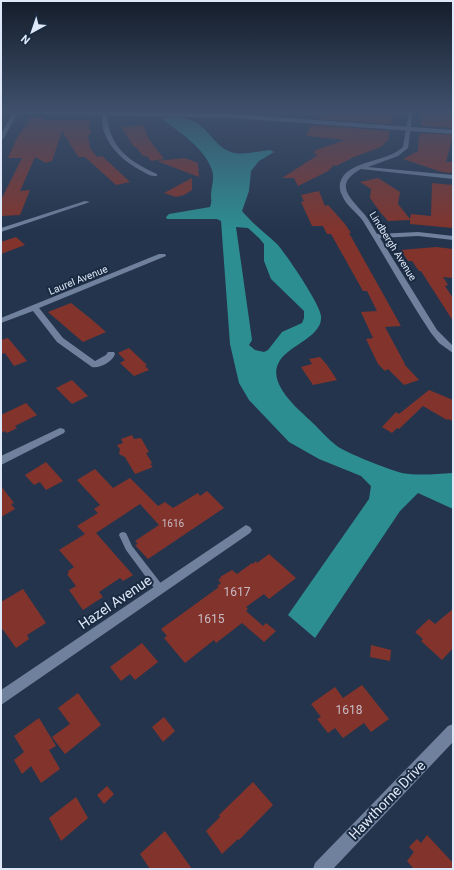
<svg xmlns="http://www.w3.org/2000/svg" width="454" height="870" font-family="Roboto,sans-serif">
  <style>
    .water { fill: #2d8e92; fill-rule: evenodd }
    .building { fill: #82342c }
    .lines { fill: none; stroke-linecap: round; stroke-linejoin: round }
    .service { fill: #6f819d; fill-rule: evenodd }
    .minor { fill: #6f819d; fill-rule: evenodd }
    .tertiary { fill: #6f819d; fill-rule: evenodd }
    .secondary { fill: #6f819d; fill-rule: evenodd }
    .labels { text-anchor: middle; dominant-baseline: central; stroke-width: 4; stroke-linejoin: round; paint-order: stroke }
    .far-street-label { font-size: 10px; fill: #dee8f8; stroke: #1a2a41 }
    .number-label { font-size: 10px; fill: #c7bbc5 }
    .near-number-label { font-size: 12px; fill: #c7bbc5 }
    .near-street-label { font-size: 14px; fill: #dee8f8; stroke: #1a2a41 }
  </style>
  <rect width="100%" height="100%" fill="#24344c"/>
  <!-- water -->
  <path class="water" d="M 172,117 C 181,118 193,119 201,126 C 211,134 218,148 231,152 C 243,156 258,151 270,150 L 274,152 L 259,161 L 251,171 L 249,191 L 242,211 C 252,223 265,233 277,244 C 286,254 320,304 321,316 C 323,338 286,345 278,364 C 268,386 302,412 315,425 C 322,432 329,440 337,446 C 346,453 390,470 402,473 C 418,476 436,474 453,473 L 453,509 L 418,493 L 400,511 L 315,638 L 288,615 L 369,499 L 371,486 L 361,476 L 319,459 L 289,442 L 249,400 L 239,383 L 230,344 L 221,221 L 217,219 L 167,219 L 166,217 L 169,214 L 210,207 C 212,202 211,200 211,195 C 211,187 215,179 212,170 C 205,149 180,132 163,120 L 163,119 ZM 236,227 L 248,228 L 259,238 L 264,244 L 264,261 L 271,279 L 304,311 L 304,318 L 302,323 L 282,332 L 268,350 L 264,352 L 255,350 L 249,345 L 252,340 Z"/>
  <!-- building -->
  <g class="building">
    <polygon points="333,110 361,110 393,113 391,124 318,119 320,115 333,112"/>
    <polygon points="422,110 453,110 453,128 421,126"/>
    <polygon points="30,117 44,117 42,120 89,120 91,134 88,135 90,148 97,157 102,156 130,182 116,185 85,157 79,157 77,155 62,131 52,161 46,163 35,157 20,191 30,190 20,215 1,216 1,200 22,158 8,158 16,140 24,127 26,127"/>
    <polygon points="144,125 148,138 164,159 151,161 147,156 143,156 136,147 134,147 121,127"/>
    <polygon points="311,126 316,125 390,131 388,140 381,147 354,157 336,166 334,165 328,171 298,186 294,178 282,178 318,155 313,153 316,152 313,151 345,140 306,136"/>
    <polygon points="421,133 453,135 446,162 453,162 453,173 442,172 403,159 418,151 419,135 421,135"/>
    <polygon points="185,158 198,163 199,177 157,161"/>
    <polygon points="192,178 192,190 184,195 176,197 164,193"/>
    <polygon points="378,178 400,192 398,204 410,219 411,214 431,216 432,183 453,185 453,228 410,224 410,220 388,221 381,213 370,198 371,189 360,182"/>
    <polygon points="319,191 325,206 328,205 345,224 351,233 349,233 401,326 385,327 405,364 404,364 419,380 404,385 388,369 385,371 378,364 366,339 373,338 361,312 377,311 367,291 363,291 331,234 327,234 323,226 312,226 301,202 304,201 301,195"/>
    <polygon points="16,237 25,245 1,254 1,242"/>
    <polygon points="436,247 453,249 453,278 443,277 448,285 445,286 453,298 453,321 421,271 419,271 412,261 408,261 401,250"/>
    <polygon points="71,303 91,319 106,332 83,342 48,312"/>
    <polygon points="8,338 18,350 27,361 14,366 5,353 1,354 1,340"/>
    <polygon points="129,348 147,365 145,366 149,370 134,376 120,363 125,360 118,353"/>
    <polygon points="320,357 327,365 337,380 313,385 301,367 312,364 309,359"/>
    <polygon points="72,380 88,396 72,404 56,388"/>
    <polygon points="429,390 453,400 453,421 448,419 447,420 423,406 399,429 397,428 392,433 382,427 396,412 399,414"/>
    <polygon points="26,403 37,415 15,426 17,428 7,433 5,431 1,433 1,415"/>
    <polygon points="132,435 134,439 141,438 149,452 146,453 152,463 150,464 153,467 135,474 125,457 119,454 120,449 117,445 123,443 121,439"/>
    <polygon points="46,462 63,481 46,490 40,482 34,485 25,475"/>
    <polygon points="95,469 113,488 130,478 158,506 165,502 173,508 198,493 200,496 207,491 224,508 148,559 135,545 138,544 135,541 159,525 140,504 96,533 133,575 123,581 120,578 99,592 103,597 83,610 69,590 76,586 67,574 69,573 68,571 74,567 59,550 85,534 77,526 98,513 94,509 100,505 77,480"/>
    <polygon points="1,486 14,503 11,504 15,509 1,517"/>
    <polygon points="269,554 296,578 269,599 264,594 246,607 248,609 246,611 263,626 266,623 276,631 264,642 242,623 216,643 214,640 185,663 164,638 167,636 161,629 219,587 217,586 221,583 218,580 221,578 220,577 232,570 237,574 252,563 253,564 256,561 257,563"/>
    <polygon points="23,589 46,623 27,635 29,639 16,648 1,627 1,602"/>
    <polygon points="453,609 453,648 442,660 421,641 423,639 415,632 429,619 435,624"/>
    <polygon points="142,643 158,662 135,680 130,674 121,681 110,667"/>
    <polygon points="371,645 391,650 390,661 370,657"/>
    <polygon points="362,685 389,719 371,732 364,723 343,738 335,728 328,733 317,719 321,717 311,704 335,687 343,698"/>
    <polygon points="78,693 101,725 65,754 52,737 70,724 58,708"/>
    <polygon points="164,717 175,731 163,742 152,727"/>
    <polygon points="39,718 56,746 49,750 60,769 41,783 31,766 22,774 14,760 24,752 14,736"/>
    <polygon points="253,782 273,805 239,840 238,839 222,854 206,831 220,817 219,815"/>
    <polygon points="107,786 114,794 104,804 97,795"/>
    <polygon points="76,797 88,818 61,841 49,818"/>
    <polygon points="165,831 192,869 150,869 140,854"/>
    <polygon points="427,835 453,863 453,869 414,869 407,861 414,852 409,847 417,839 421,843"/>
  </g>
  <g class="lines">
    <!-- service -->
    <polygon class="service" points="123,532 126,533 132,546 163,586 164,589 163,592 160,593 157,592 126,550 119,535 120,533"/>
    <!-- minor -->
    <g class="minor">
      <path d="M 409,110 L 413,110 L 408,148 L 398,156 L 368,167 L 453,175 L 453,179 L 361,169 C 332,185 351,198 365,215 C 370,221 373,228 377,234 L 418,232 L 453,236 L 453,240 L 418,236 L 380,238 L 437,330 L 453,346 L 453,353 L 439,343 L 431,333 C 407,297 386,258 363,221 C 357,212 346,206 342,195 C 339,190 339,183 342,178 C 353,160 387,162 403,147 Z"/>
      <path d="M 103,111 L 107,112 C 108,146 128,161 157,174 L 157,176 C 151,177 145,173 140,170 C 119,159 97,136 103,111 Z"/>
      <polygon points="85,201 90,202 1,232 1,228"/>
      <path d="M 159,254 L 165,254 L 166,256 L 39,308 L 63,338 L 95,361 L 106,355 L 108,352 L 114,352 L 115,354 C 113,361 100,369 92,367 L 57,342 L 33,311 L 1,323 L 1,318 Z"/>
      <polygon points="60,428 64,429 65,431 64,433 1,465 1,456"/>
      <polygon points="246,525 250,527 252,530 250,533 1,705 1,690"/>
      <polygon points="453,724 453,742 333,869 313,869 315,863 448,726"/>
    </g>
    <!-- tertiary -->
    <polygon class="tertiary" points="15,110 19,110 4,138 1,140 1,133"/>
    <!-- secondary -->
    <polygon class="secondary" points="1,111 235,114 453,130 453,134 235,118 1,113"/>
  </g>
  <!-- sky -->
  <linearGradient id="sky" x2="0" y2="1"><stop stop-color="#141d2a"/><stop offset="0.48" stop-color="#3f506c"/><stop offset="1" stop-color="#3f506c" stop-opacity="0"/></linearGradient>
  <rect width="454" height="231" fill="url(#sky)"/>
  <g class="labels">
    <!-- far-street labels -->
    <g class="far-street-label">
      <text transform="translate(393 246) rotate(58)">Lindbergh Avenue</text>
      <text transform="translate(78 280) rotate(-22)">Laurel Avenue</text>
    </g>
    <!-- number labels -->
    <g class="number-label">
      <text x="173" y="523">1616</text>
    </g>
    <!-- near-number labels -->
    <g class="near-number-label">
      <text x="237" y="592">1617</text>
      <text x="211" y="619">1615</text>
      <text x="349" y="710">1618</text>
    </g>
    <!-- near-street labels -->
    <g class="near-street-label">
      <text transform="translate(115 602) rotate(-34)">Hazel Avenue</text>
      <text transform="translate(387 800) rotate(-46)">Hawthorne Drive</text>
    </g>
  </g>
  <!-- border -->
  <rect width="454" height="870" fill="none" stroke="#dee8f8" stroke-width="4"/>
  <!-- north arrow -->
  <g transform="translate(32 32) rotate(220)" stroke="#1a2a41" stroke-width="3" paint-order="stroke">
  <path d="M0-3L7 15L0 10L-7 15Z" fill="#dee8f8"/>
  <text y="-6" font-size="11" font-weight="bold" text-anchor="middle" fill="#dee8f8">N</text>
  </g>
</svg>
